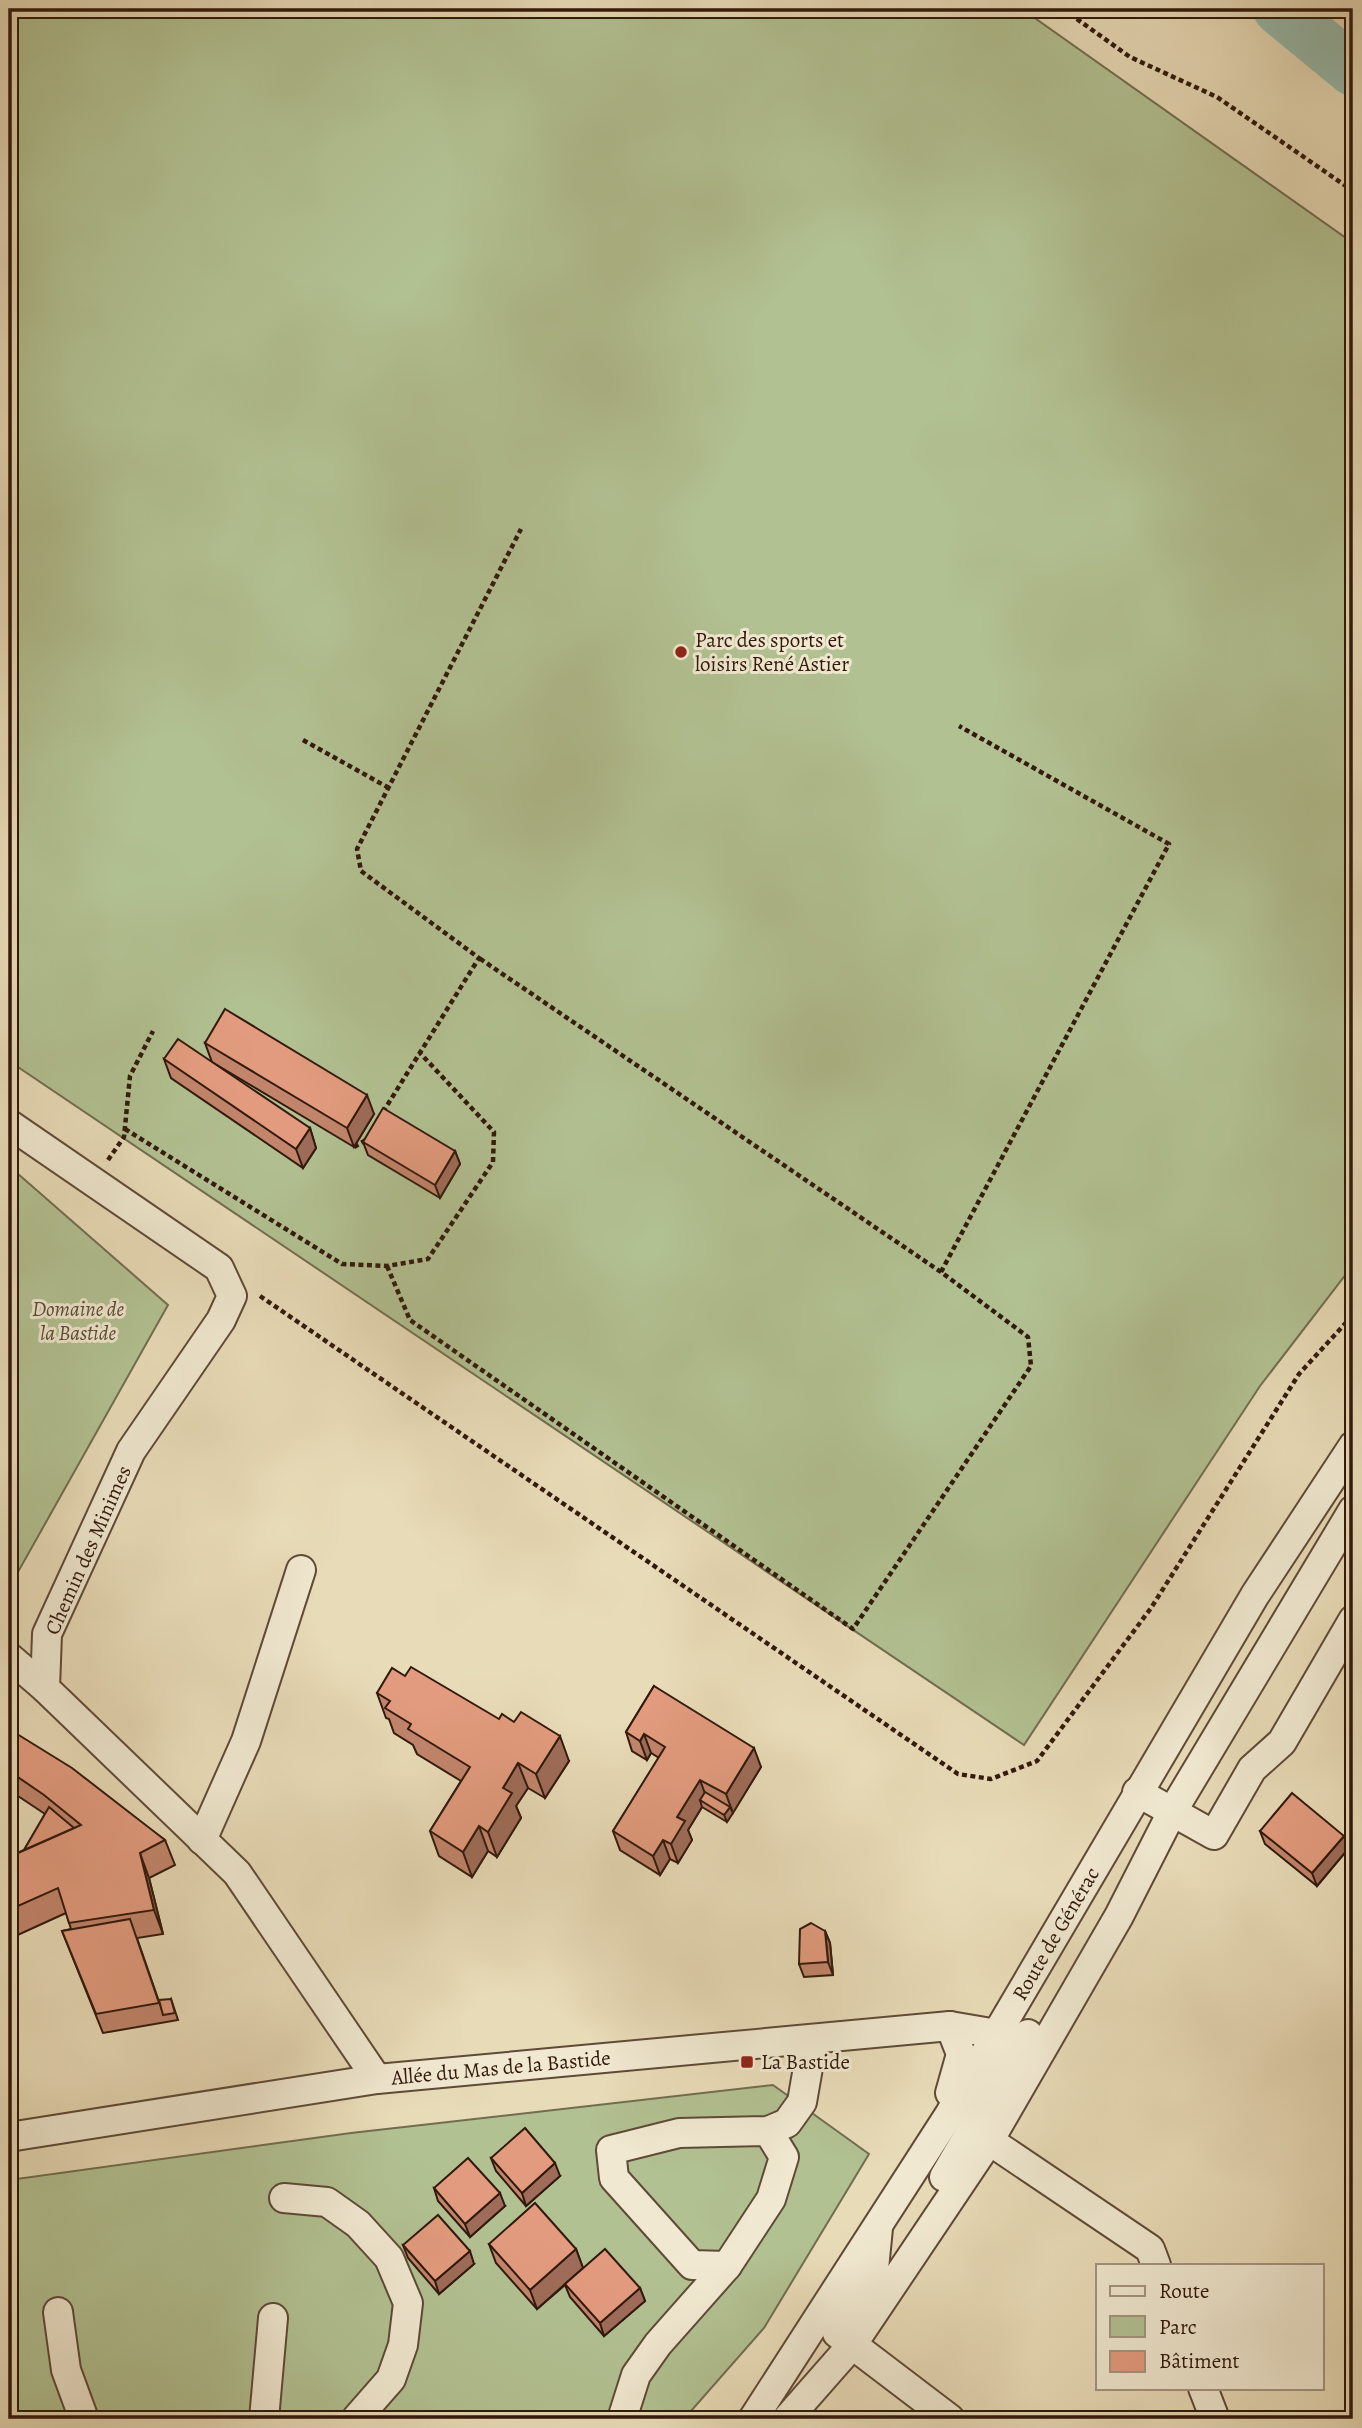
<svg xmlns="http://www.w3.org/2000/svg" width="1362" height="2428" font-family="Alegreya,serif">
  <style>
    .green { fill: #b2c192; stroke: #726d4f; stroke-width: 2 }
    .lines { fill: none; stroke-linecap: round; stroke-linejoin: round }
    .river { stroke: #97bbac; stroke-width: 52 }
    .minor-casing { stroke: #5f4a37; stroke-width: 32 }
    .path { stroke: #31190c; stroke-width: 4.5; stroke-dasharray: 5 3.5; stroke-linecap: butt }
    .minor { stroke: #f0e8d0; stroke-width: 28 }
    .wall { fill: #c2856c; stroke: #31190c; stroke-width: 2 }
    .shaded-wall { fill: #9e6c58; stroke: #31190c; stroke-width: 2 }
    .building { fill: #e29b7e; stroke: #31190c; stroke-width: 2 }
    .poi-dot { fill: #8f2418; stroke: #f0e8d0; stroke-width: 2.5 }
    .labels { text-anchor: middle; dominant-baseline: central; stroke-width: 6; stroke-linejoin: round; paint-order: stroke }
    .poi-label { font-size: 21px; fill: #31190c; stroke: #f0e8d0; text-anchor: start }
    .park-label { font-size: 21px; font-style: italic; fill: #584b34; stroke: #f0e8d0 }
    .street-label { font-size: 21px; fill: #31190c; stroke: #f0e8d0 }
  </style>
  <rect width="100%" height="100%" fill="#e8dbb7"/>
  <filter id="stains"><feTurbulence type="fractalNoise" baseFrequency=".00286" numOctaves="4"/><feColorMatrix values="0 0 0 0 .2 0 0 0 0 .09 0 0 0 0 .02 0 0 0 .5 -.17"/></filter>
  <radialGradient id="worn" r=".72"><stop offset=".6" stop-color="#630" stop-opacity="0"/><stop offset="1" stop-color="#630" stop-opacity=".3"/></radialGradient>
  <!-- green -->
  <g class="green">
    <polygon points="9,9 1022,9 1353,243 1353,1265 1260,1386 1024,1745 9,1061"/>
    <polygon points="9,1166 168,1305 9,1588"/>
    <polygon points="773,2085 869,2154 764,2328 684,2419 9,2419 9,2180 351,2133"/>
  </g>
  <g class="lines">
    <!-- river -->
    <polyline class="river" points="1279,9 1353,70"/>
    <defs>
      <g id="minor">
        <polyline points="9,1124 219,1268 232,1296 221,1320 131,1451 47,1634 45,1688 237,1873 377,2079"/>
        <polyline points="9,1657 45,1688"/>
        <polyline points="1137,1792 1214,1835 1252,1769 1282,1742 1353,1620"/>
        <polyline points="202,1840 246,1741 301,1570"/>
        <polyline points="950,2026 961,2054 950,2093"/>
        <polyline points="768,2131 784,2157 771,2199 727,2266 692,2265 614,2178 611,2150 679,2133 768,2131 787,2123 802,2102 813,2039"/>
        <polyline points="975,2131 1150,2249 1156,2265"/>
        <path id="s1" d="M 9,2137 L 377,2079 L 950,2026 L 997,2034 L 1022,2045"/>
        <polyline points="944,2177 1028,2034"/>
        <polyline points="284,2198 327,2202 358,2224 389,2258 408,2303 403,2345 391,2379 356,2419"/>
        <polyline points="878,2228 874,2269 837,2333 950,2419"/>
        <polyline points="58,2312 66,2370 84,2419"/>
        <polyline points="1203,2388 1215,2419"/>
        <polyline points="264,2419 273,2318"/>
        <polyline points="622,2419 636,2375 658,2344 727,2266"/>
        <path id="s2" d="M 753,2419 L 949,2115 L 1255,1595 L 1353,1446"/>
        <polyline points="787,2419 852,2345 989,2141 1119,1916 1172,1812 1353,1510"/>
      </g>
    </defs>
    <!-- minor casing -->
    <use href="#minor" class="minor-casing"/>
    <!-- path -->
    <g class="path">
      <polyline points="1063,9 1130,57 1217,97 1353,191"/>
      <polyline points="303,740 389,788"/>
      <polyline points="383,1112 479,958 361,871 357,849 521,529"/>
      <polyline points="125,1129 342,1264 387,1266 428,1259 493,1162 494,1132 420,1053"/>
      <polyline points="354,1147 366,1140"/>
      <polyline points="108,1160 124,1137 130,1076 153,1031"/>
      <polyline points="387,1266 410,1320 853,1629 1031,1366 1028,1337 941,1272 479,958"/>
      <polyline points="941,1272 1169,844 959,726"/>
      <polyline points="260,1296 958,1774 991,1779 1037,1761 1151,1608 1299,1374 1353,1315"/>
    </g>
    <!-- minor -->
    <use href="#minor" class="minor"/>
  </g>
  <!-- wall -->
  <g class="wall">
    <polygon points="205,1043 374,1114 354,1147 212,1062"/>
    <polygon points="164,1059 310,1128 316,1148 303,1168 171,1078"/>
    <polygon points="363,1142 455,1151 460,1164 440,1198 368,1155"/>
    <polygon points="405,1676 569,1761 545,1798 528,1788 516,1806 521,1818 497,1857 488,1851 472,1877 439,1856 430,1831 461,1781 417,1754 413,1745 394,1733 389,1719 386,1718 377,1693"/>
    <polygon points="654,1686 761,1767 727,1822 702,1807 688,1830 692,1840 678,1863 670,1859 660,1875 620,1850 613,1831 659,1758 651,1753 647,1760 632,1751 626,1732"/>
    <polygon points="9,1729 165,1840 175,1865 149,1878 163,1934 137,1938 163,2013 171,1999 178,2020 103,2033 62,1931 71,1929 66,1913 9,1939 9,1857 24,1850 45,1814 9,1790"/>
    <polygon points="1260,1831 1344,1836 1348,1849 1317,1886 1265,1844"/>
    <polygon points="825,1931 830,1943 833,1975 804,1977 799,1964"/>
    <polygon points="491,2158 560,2176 526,2206 496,2171"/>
    <polygon points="434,2188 505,2206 470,2237 438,2201"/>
    <polygon points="489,2244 576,2249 583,2268 640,2288 645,2301 604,2336 570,2297 565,2285 537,2309 496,2263"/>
    <polygon points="403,2245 474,2264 439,2294 408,2258"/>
  </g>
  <!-- shaded-wall -->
  <g class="shaded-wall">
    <polygon points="367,1095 374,1114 354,1147 347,1128"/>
    <polygon points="310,1128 316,1148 303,1168 296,1149"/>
    <polygon points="455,1151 460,1164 440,1198 435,1185"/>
    <polygon points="644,1734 651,1753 647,1760 640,1741"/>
    <polygon points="560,1736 569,1761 545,1798 536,1774"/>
    <polygon points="754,1748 761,1767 733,1813 726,1794"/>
    <polygon points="518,1763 528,1788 516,1806 521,1818 497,1857 488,1832 503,1788"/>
    <polygon points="700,1780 707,1799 700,1800 702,1807 688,1830 692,1840 678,1863 671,1844 677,1817"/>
    <polygon points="730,1807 733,1813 727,1822 724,1815"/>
    <polygon points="479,1826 488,1851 472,1877 463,1852"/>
    <polygon points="1344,1836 1348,1849 1317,1886 1312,1873"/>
    <polygon points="663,1840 670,1859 660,1875 653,1856"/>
    <polygon points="140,1853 149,1878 163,1934 154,1910"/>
    <polygon points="825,1931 830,1943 833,1975 828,1962"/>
    <polygon points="555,2163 560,2176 526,2206 522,2193"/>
    <polygon points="500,2193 505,2206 470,2237 465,2224"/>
    <polygon points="576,2249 583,2268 537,2309 530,2290"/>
    <polygon points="470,2251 474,2264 439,2294 435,2281"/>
    <polygon points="640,2288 645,2301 604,2336 600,2323"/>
  </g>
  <!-- building -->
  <g class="building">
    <polygon points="225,1009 367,1095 347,1128 205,1043"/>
    <polygon points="178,1039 310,1128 296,1149 164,1059"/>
    <polygon points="383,1108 455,1151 435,1185 363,1142"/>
    <polygon points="411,1667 499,1719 502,1714 514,1722 521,1712 560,1736 536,1774 518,1763 503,1788 512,1793 488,1832 479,1826 463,1852 430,1831 470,1767 408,1729 411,1724 385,1708 390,1701 377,1693 392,1668 405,1676"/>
    <polygon points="654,1686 754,1748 726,1794 700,1780 677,1817 685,1821 671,1844 663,1840 653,1856 613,1831 665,1747 644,1734 640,1741 626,1732"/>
    <polygon points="9,1729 72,1768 165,1840 140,1853 154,1910 69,1923 58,1888 9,1910 9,1857 81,1825 44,1795 9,1771"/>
    <polygon points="705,1792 730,1807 724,1815 700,1800"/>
    <polygon points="1292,1793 1344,1836 1312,1873 1260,1831"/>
    <polygon points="49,1807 74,1828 24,1850"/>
    <polygon points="130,1919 159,2003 96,2014 62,1931"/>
    <polygon points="811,1923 825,1931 828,1962 799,1964 800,1929"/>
    <polygon points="171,1999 175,2013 163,2015 159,2000"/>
    <polygon points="525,2128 555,2163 522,2193 491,2158"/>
    <polygon points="468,2158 500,2193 465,2224 434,2188"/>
    <polygon points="535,2203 576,2249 530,2290 489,2244"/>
    <polygon points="438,2215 470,2251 435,2281 403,2245"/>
    <polygon points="605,2249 640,2288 600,2323 565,2284"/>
  </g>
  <!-- markers -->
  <g class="poi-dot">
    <circle cx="681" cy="652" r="7"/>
    <rect x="740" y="2055" width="14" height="14" rx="3.5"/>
  </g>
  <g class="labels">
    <!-- poi labels -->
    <g class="poi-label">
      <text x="695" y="640">Parc des sports et<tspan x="695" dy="24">loisirs René Astier</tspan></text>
      <text x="761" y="2062">La Bastide</text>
    </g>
    <!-- park labels -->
    <g class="park-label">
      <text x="78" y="1309">Domaine de<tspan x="78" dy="24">la Bastide</tspan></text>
    </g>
    <!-- street labels -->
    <g class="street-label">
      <text transform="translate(88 1550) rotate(-66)">Chemin des Minimes</text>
      <text stroke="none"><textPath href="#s2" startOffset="572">Route de Générac</textPath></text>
      <text stroke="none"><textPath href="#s1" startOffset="497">Allée du Mas de la Bastide</textPath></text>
    </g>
  </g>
  <!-- margin -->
  <rect width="1362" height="2428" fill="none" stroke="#e8dbb7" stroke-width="35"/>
  <rect x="10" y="10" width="1341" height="2407" fill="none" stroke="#31190c" stroke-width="3.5"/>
  <rect x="18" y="18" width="1327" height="2393" fill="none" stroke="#31190c" stroke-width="2"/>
  <!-- legend -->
  <rect x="1096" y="2264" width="228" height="126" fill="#f0e8d0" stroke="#a49582" stroke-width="2"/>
  <rect x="1110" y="2286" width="35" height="10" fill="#f0e8d0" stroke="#a49582" stroke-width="2"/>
  <text x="1159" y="2298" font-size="21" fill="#31190c">Route</text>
  <rect x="1110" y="2316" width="35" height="21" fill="#b2c192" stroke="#a49582" stroke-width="2"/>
  <text x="1159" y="2334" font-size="21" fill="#31190c">Parc</text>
  <rect x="1110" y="2351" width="35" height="21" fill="#e29b7e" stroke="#a49582" stroke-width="2"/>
  <text x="1159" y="2368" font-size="21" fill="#31190c">Bâtiment</text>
  <rect width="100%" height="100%" filter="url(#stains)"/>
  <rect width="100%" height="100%" fill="url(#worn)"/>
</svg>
